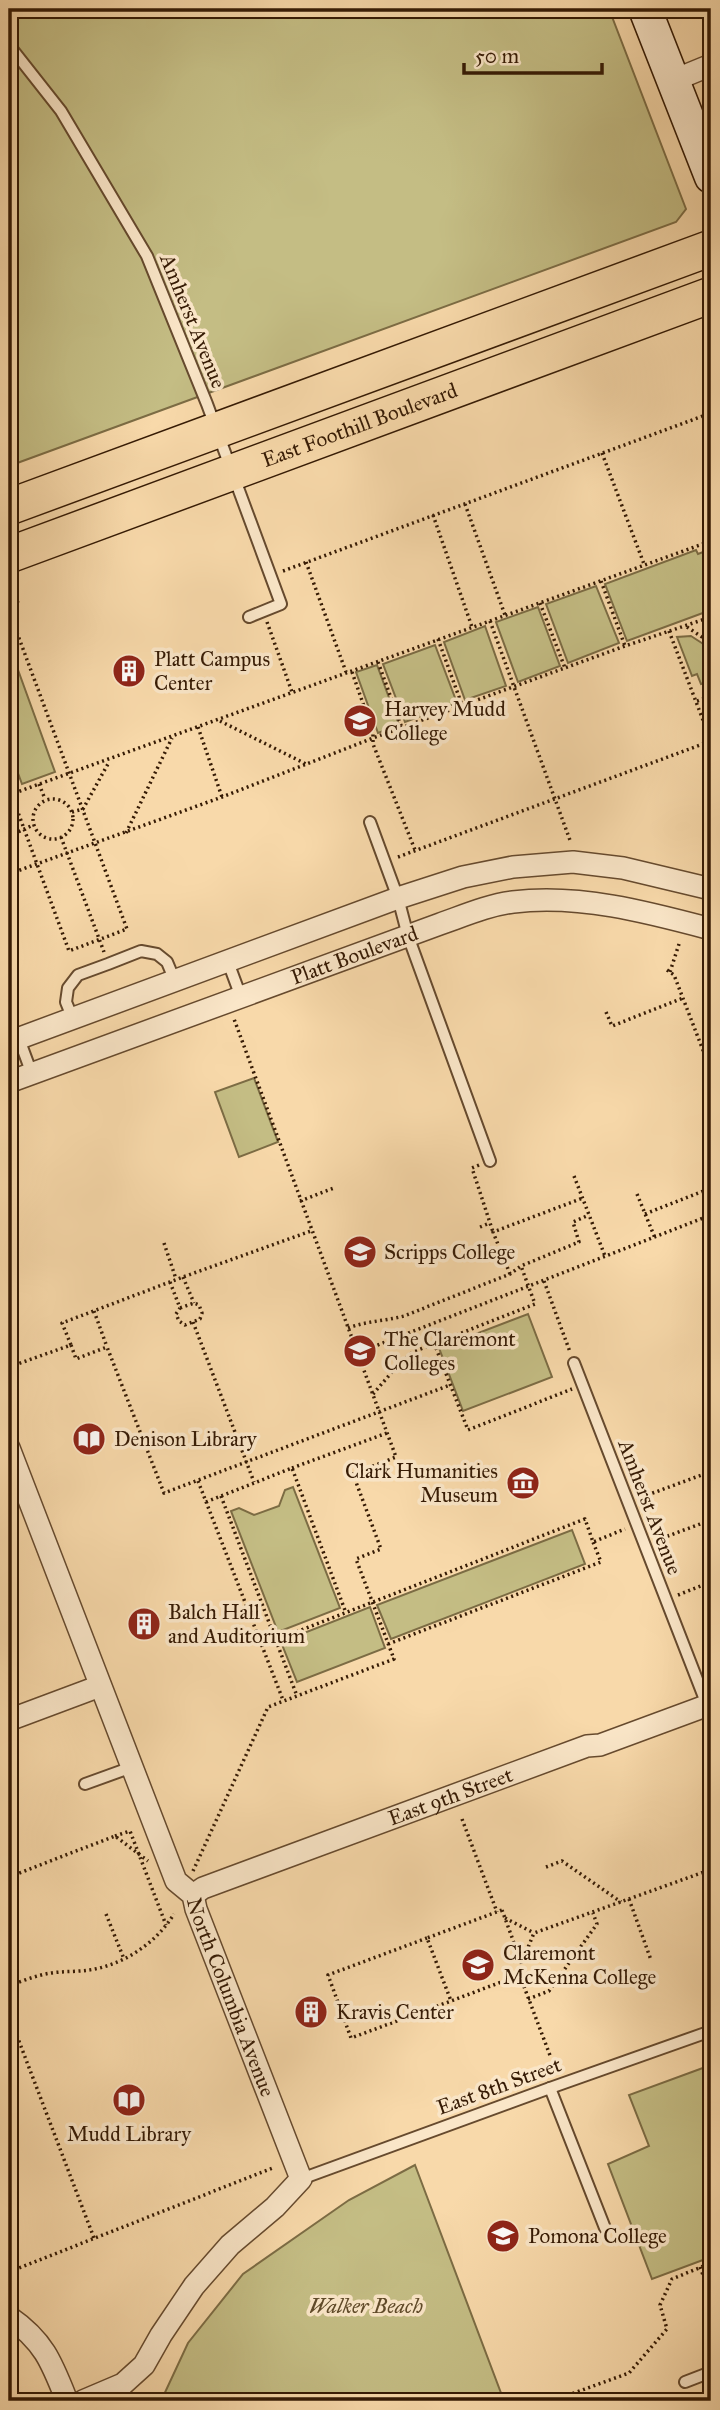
<svg xmlns="http://www.w3.org/2000/svg" width="720" height="2410" font-family="'IM FELL Great Primer',serif">
  <style>
    .green { fill: #c4bd84; stroke: #7c6c44; stroke-width: 2 }
    .lines { fill: none; stroke-linecap: round; stroke-linejoin: round }
    .service-casing { stroke: #664a2e; stroke-width: 14 }
    .minor-casing { stroke: #664a2e; stroke-width: 24 }
    .secondary-casing { stroke: #351a04; stroke-width: 35 }
    .primary-casing { stroke: #351a04; stroke-width: 38 }
    .path { stroke: #351a04; stroke-width: 3.5; stroke-dasharray: 2 3.5; stroke-linecap: butt }
    .service { stroke: #fae6c8; stroke-width: 10 }
    .minor { stroke: #fae6c8; stroke-width: 21 }
    .secondary { stroke: #fae6c8; stroke-width: 32 }
    .primary { stroke: #f8d9aa; stroke-width: 35 }
    .labels { text-anchor: middle; dominant-baseline: central; stroke-width: 7; stroke-linejoin: round; paint-order: stroke }
    .street-label { font-size: 21px; fill: #351a04; stroke: #fae6c8 }
    .poi-label { font-size: 21px; fill: #351a04; stroke: #fae6c8; text-anchor: start }
    .park-label { font-size: 21px; font-style: italic; fill: #604b2a; stroke: #fae6c8 }
  </style>
  <rect width="100%" height="100%" fill="#f8d9aa"/>
  <filter id="stains"><feTurbulence type="fractalNoise" baseFrequency=".00286" numOctaves="4"/><feColorMatrix values="0 0 0 0 .2 0 0 0 0 .09 0 0 0 0 .02 0 0 0 .5 -.17"/></filter>
  <radialGradient id="worn" r=".72"><stop offset=".6" stop-color="#630" stop-opacity="0"/><stop offset="1" stop-color="#630" stop-opacity=".3"/></radialGradient>
  <!-- green -->
  <g class="green">
    <polygon points="9,9 609,9 686,209 676,222 9,466"/>
    <polygon points="711,549 711,610 627,641 605,584 696,550 698,554"/>
    <polygon points="596,586 619,643 568,663 546,604"/>
    <polygon points="538,607 560,666 518,682 496,622"/>
    <polygon points="485,626 506,686 465,700 444,642"/>
    <polygon points="691,636 711,649 711,686 707,688 705,683 701,684 697,674 692,676 677,637"/>
    <polygon points="9,645 55,772 22,784 9,749"/>
    <polygon points="435,645 457,703 405,722 383,664"/>
    <polygon points="377,665 399,725 378,733 356,672"/>
    <polygon points="254,1078 278,1142 239,1157 215,1092"/>
    <polygon points="528,1314 552,1377 463,1411 439,1348"/>
    <polygon points="293,1487 340,1608 278,1632 231,1511 239,1508 254,1515 279,1506 285,1490"/>
    <polygon points="572,1530 585,1564 391,1639 377,1605"/>
    <polygon points="370,1607 385,1648 297,1682 281,1642"/>
    <polygon points="711,2065 711,2257 652,2279 608,2164 649,2146 629,2095"/>
    <polygon points="415,2165 504,2401 161,2401 188,2343 243,2274 349,2200"/>
  </g>
  <g class="lines">
    <defs>
      <g id="service">
        <polyline points="9,45 61,111 147,256 207,404 281,604 249,617"/>
        <polyline points="370,822 398,898 408,936 490,1161"/>
        <polyline points="228,962 241,997"/>
        <polyline points="73,1019 66,1002 68,988 78,975 108,964 141,951 157,954 167,962 175,981"/>
        <polyline points="19,1039 32,1074"/>
        <polyline points="574,1363 707,1705"/>
        <polyline points="85,1784 132,1767"/>
        <polyline points="550,2088 605,2228"/>
        <polyline points="301,2179 550,2088 711,2031"/>
        <polyline points="685,2382 711,2372"/>
      </g>
      <g id="minor">
        <polyline points="672,81 711,65"/>
        <polyline points="9,1042 398,898 463,877 513,867 573,862 623,868 711,889"/>
        <path id="s1" d="M 9,1082 L 440,924 C 463,916 488,905 513,902 C 580,894 647,912 711,929"/>
        <path id="s2" d="M 9,1448 L 176,1881 L 193,1895 L 196,1909 L 301,2179 L 275,2207 L 230,2245 L 194,2286 L 161,2335 L 144,2365 L 123,2384 L 83,2401"/>
        <polyline points="9,1720 100,1686"/>
        <path id="s3" d="M 193,1895 L 203,1888 L 587,1746 L 600,1745 L 711,1704"/>
        <path d="M 9,2317 C 44,2341 52,2363 67,2401"/>
      </g>
      <polyline id="secondary" points="645,9 711,177"/>
      <g id="primary">
        <polyline points="9,507 711,248"/>
        <path id="s4" d="M 9,555 L 711,295"/>
      </g>
    </defs>
    <!-- service casing -->
    <use href="#service" class="service-casing"/>
    <!-- minor casing -->
    <use href="#minor" class="minor-casing"/>
    <!-- secondary casing -->
    <use href="#secondary" class="secondary-casing"/>
    <!-- primary casing -->
    <use href="#primary" class="primary-casing"/>
    <!-- path -->
    <g class="path">
      <polyline points="602,453 644,564"/>
      <polyline points="465,504 505,615"/>
      <polyline points="433,515 472,627"/>
      <polyline points="306,562 346,672"/>
      <polyline points="283,571 711,413"/>
      <polyline points="601,581 625,646"/>
      <polyline points="540,603 565,668"/>
      <polyline points="9,609 18,603 13,588"/>
      <polyline points="9,611 13,622 9,624"/>
      <polyline points="490,621 571,843"/>
      <polyline points="267,622 292,692"/>
      <polyline points="687,627 711,643"/>
      <polyline points="669,631 711,741"/>
      <polyline points="438,639 462,705"/>
      <polyline points="378,662 402,728"/>
      <polyline points="352,672 373,732 373,744 415,850"/>
      <polyline points="697,701 711,696"/>
      <polyline points="220,721 306,764"/>
      <polyline points="198,727 222,797"/>
      <polyline points="39,784 45,799"/>
      <polyline points="9,788 69,951 127,929 13,622"/>
      <polyline points="9,795 711,541"/>
      <circle cx="53" cy="819" r="20"/>
      <polyline points="72,812 83,809 109,762"/>
      <polyline points="9,829 16,833 33,825"/>
      <polyline points="126,833 172,738"/>
      <polyline points="61,837 104,952"/>
      <polyline points="9,852 16,833"/>
      <polyline points="398,857 711,741"/>
      <polyline points="9,874 222,797 373,738 625,646 711,617"/>
      <polyline points="667,970 674,975 711,1071"/>
      <polyline points="670,972 680,941"/>
      <polyline points="606,1012 612,1026 683,998"/>
      <polyline points="479,1165 472,1168 493,1232"/>
      <polyline points="574,1176 605,1256"/>
      <polyline points="637,1194 655,1238"/>
      <polyline points="300,1201 334,1188"/>
      <polyline points="645,1214 711,1188"/>
      <polyline points="480,1227 490,1223"/>
      <polyline points="164,1243 176,1279"/>
      <polyline points="510,1274 493,1232 583,1198"/>
      <polyline points="183,1277 194,1303"/>
      <polyline points="544,1281 570,1352"/>
      <polyline points="170,1282 180,1308 176,1314 179,1321 185,1325 200,1319 202,1313 199,1305 194,1303 180,1308"/>
      <polyline points="94,1311 107,1347"/>
      <polyline points="193,1322 254,1482"/>
      <path d="M 348,1328 C 367,1321 385,1321 404,1316 L 510,1274 L 521,1266 L 579,1242 L 573,1222 L 589,1215"/>
      <polyline points="434,1343 468,1430 572,1389"/>
      <polyline points="71,1345 76,1359 107,1347 164,1493 450,1385"/>
      <polyline points="357,1353 711,1215"/>
      <polyline points="9,1367 71,1345 62,1323 183,1277 311,1231"/>
      <polyline points="373,1394 399,1364 413,1352 535,1304 521,1266"/>
      <polyline points="292,1468 387,1433"/>
      <polyline points="198,1481 283,1700"/>
      <polyline points="221,1496 297,1696"/>
      <polyline points="642,1497 707,1473 711,1475"/>
      <polyline points="206,1502 292,1468 346,1613"/>
      <polyline points="657,1540 711,1520"/>
      <polyline points="678,1595 711,1582"/>
      <polyline points="276,1640 585,1519 593,1542 625,1529"/>
      <polyline points="388,1644 601,1562 593,1542"/>
      <polyline points="462,1819 497,1912"/>
      <polyline points="115,1836 130,1831 166,1925"/>
      <polyline points="546,1867 562,1861 621,1902"/>
      <polyline points="193,1871 268,1707 394,1659 356,1559 381,1549 353,1474 396,1457 234,1019"/>
      <polyline points="9,1877 115,1836 148,1861"/>
      <polyline points="629,1899 651,1960"/>
      <polygon points="502,1910 525,1973 451,2001 427,1938"/>
      <polyline points="106,1914 124,1959"/>
      <polyline points="505,1918 534,1933"/>
      <polyline points="427,1938 328,1975 351,2038 451,2001"/>
      <polyline points="522,1962 534,1933 704,1872"/>
      <polyline points="520,1976 551,2058"/>
      <path d="M 9,1986 C 22,1981 37,1975 51,1973 C 64,1971 77,1972 89,1970 C 124,1965 156,1943 174,1914"/>
      <polyline points="528,1999 549,1991 597,1924 593,1913"/>
      <polyline points="9,2015 94,2238"/>
      <polyline points="700,2267 711,2296"/>
      <polyline points="9,2272 275,2167"/>
      <polyline points="552,2401 629,2373 667,2329 660,2305 672,2279 711,2263"/>
    </g>
    <!-- service -->
    <use href="#service" class="service"/>
    <!-- minor -->
    <use href="#minor" class="minor"/>
    <!-- secondary -->
    <use href="#secondary" class="secondary"/>
    <!-- primary -->
    <use href="#primary" class="primary"/>
  </g>
  <!-- icons -->
  <defs>
    <symbol id="building-disc" viewBox="-11 -11 22 22"><circle r="9.5" fill="#8f2418" stroke="#fae6c8"/><path d="M-4-6H4V6H1V3H-1V6H-4ZM-2.5-4.3h1.7v1.8h-1.7ZM.8-4.3h1.7v1.8H.8ZM-2.5-1h1.7V.8h-1.7ZM.8-1h1.7V.8H.8Z" fill="#fff"/></symbol>
    <symbol id="university-disc" viewBox="-11 -11 22 22"><circle r="9.5" fill="#8f2418" stroke="#fae6c8"/><path d="M0-5L7-2L0 1L-7-2ZM-4 1L0 2.5L4 1V4Q0 6-4 4Z" fill="#fff"/></symbol>
    <symbol id="library-disc" viewBox="-11 -11 22 22"><circle r="9.5" fill="#8f2418" stroke="#fae6c8"/><path d="M-6-4Q-3-5.5-.7-3.5V5Q-3 3-6 4ZM6-4Q3-5.5 .7-3.5V5Q3 3 6 4Z" fill="#fff"/></symbol>
    <symbol id="museum-disc" viewBox="-11 -11 22 22"><circle r="9.5" fill="#8f2418" stroke="#fae6c8"/><path d="M0-6L6-3V-2H-6V-3ZM-5-1h2V3h-2ZM-1-1h2V3h-2ZM3-1h2V3H3ZM-6 4H6V6H-6Z" fill="#fff"/></symbol>
  </defs>
  <g fill-rule="evenodd">
    <use href="#building-disc" x="110" y="652" width="38" height="38"/>
    <use href="#university-disc" x="341" y="702" width="38" height="38"/>
    <use href="#university-disc" x="341" y="1233" width="38" height="38"/>
    <use href="#university-disc" x="341" y="1332" width="38" height="38"/>
    <use href="#library-disc" x="70" y="1420" width="38" height="38"/>
    <use href="#museum-disc" x="504" y="1464" width="38" height="38"/>
    <use href="#building-disc" x="125" y="1605" width="38" height="38"/>
    <use href="#university-disc" x="459" y="1946" width="38" height="38"/>
    <use href="#building-disc" x="292" y="1993" width="38" height="38"/>
    <use href="#library-disc" x="110" y="2081" width="38" height="38"/>
    <use href="#university-disc" x="484" y="2217" width="38" height="38"/>
  </g>
  <g class="labels">
    <!-- street labels -->
    <g class="street-label">
      <text transform="translate(193 321) rotate(68)">Amherst Avenue</text>
      <text stroke="none"><textPath href="#s4" startOffset="374">East Foothill Boulevard</textPath></text>
      <text stroke="none"><textPath href="#s1" startOffset="368">Platt Boulevard</textPath></text>
      <text transform="translate(650 1507) rotate(69)">Amherst Avenue</text>
      <text stroke="none"><textPath href="#s3" startOffset="276">East 9th Street</textPath></text>
      <text stroke="none"><textPath href="#s2" startOffset="595">North Columbia Avenue</textPath></text>
      <text transform="translate(499 2086) rotate(-20)">East 8th Street</text>
    </g>
    <!-- poi labels -->
    <g class="poi-label">
      <text x="154" y="659">Platt Campus<tspan x="154" dy="24">Center</tspan></text>
      <text x="384" y="709">Harvey Mudd<tspan x="384" dy="24">College</tspan></text>
      <text x="384" y="1252">Scripps College</text>
      <text x="384" y="1339">The Claremont<tspan x="384" dy="24">Colleges</tspan></text>
      <text x="114" y="1439">Denison Library</text>
      <text x="498" y="1471" text-anchor="end">Clark Humanities<tspan x="498" dy="24">Museum</tspan></text>
      <text x="168" y="1612">Balch Hall<tspan x="168" dy="24">and Auditorium</tspan></text>
      <text x="503" y="1953">Claremont<tspan x="503" dy="24">McKenna College</tspan></text>
      <text x="336" y="2012">Kravis Center</text>
      <text x="129" y="2134" text-anchor="middle">Mudd Library</text>
      <text x="528" y="2236">Pomona College</text>
    </g>
    <!-- park labels -->
    <g class="park-label">
      <text x="366" y="2306">Walker Beach</text>
    </g>
  </g>
  <!-- margin -->
  <rect width="720" height="2410" fill="none" stroke="#f8d9aa" stroke-width="35"/>
  <rect x="10" y="10" width="699" height="2389" fill="none" stroke="#351a04" stroke-width="3.5"/>
  <rect x="18" y="18" width="685" height="2375" fill="none" stroke="#351a04" stroke-width="2"/>
  <!-- scale -->
  <path d="M464 63v10h138v-10" fill="none" stroke="#351a04" stroke-width="3.5"/>
  <text x="475" y="63" font-size="21" fill="#351a04" stroke="#fae6c8" stroke-width="5" paint-order="stroke">50 m</text>
  <rect width="100%" height="100%" filter="url(#stains)"/>
  <rect width="100%" height="100%" fill="url(#worn)"/>
</svg>
